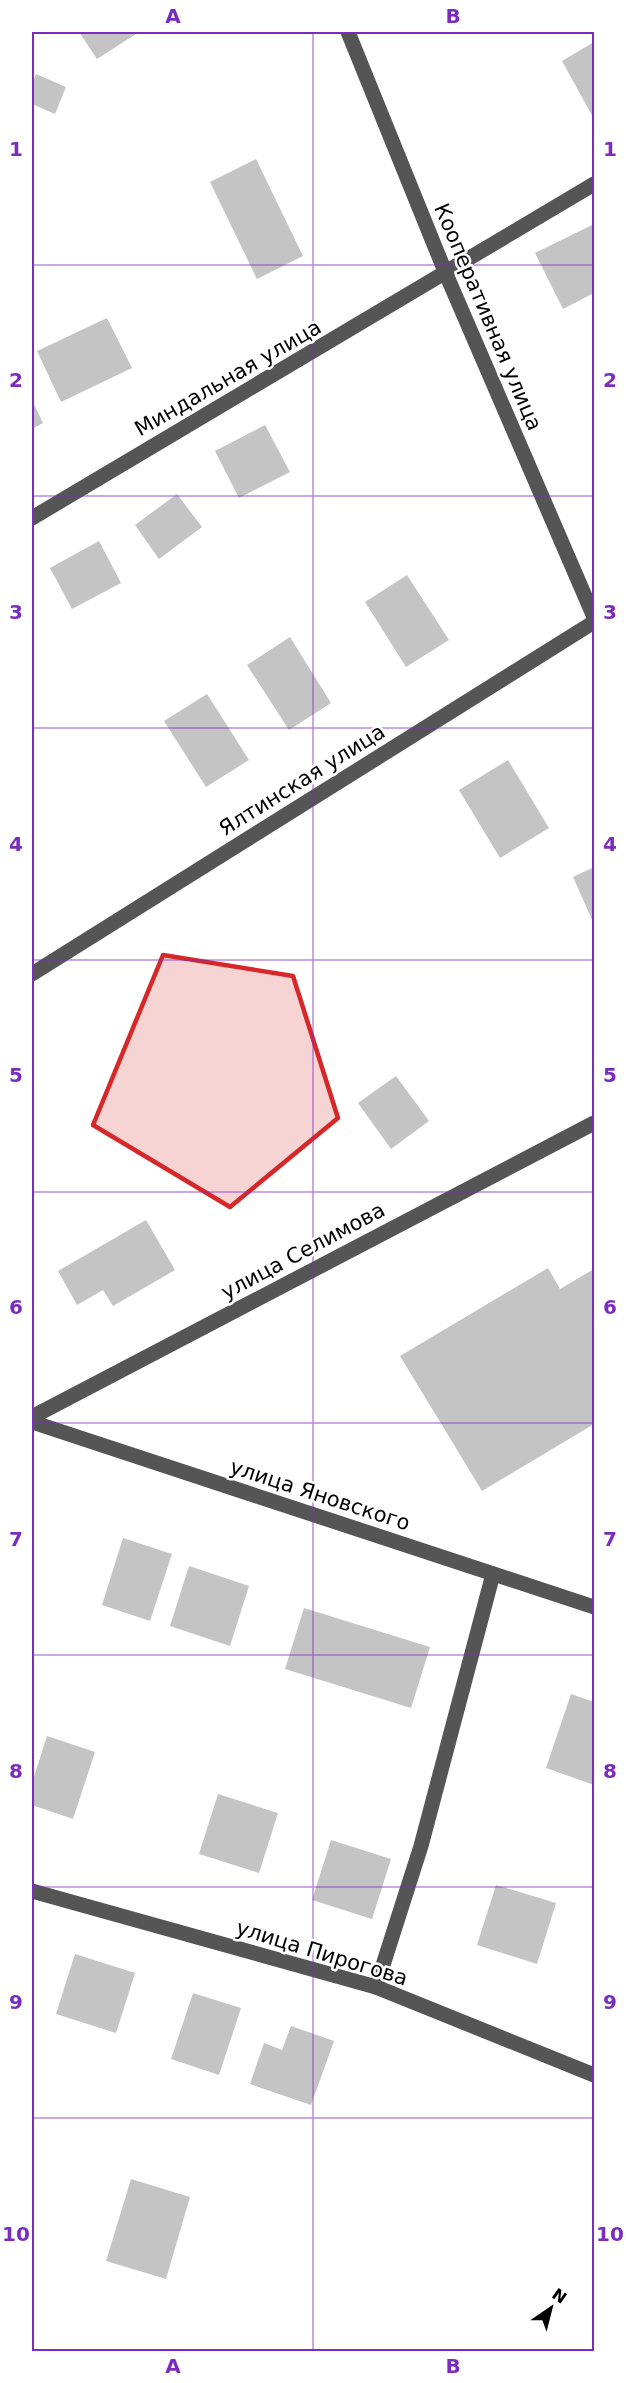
<svg xmlns="http://www.w3.org/2000/svg" width="626" height="2383" font-family="'DejaVu Sans',sans-serif">
  <style>
    .building { fill: #c4c4c4 }
    .lines { fill: none; stroke-linecap: round; stroke-linejoin: round }
    .minor { stroke: #555; stroke-width: 15 }
    .marked { fill: #d62828; fill-opacity: 0.2; stroke: #d62828; stroke-width: 4.5; stroke-linejoin: round }
    .grid { fill: none; stroke: #7b2cbf; stroke-width: 1.5; stroke-opacity: 0.55 }
    .labels { text-anchor: middle; dominant-baseline: central; stroke-width: 5; stroke-linejoin: round; paint-order: stroke }
    .street-label { font-size: 21px; fill: #000; stroke: #fff }
    .neatline { fill: none; stroke: #7b2cbf; stroke-width: 2 }
    .grid-label { font-size: 20px; text-anchor: middle; font-weight: bold; fill: #7b2cbf }
  </style>
  <rect width="100%" height="100%" fill="#fff"/>
  <!-- building -->
  <g class="building">
    <polygon points="79,32 139,32 97,59"/>
    <polygon points="594,42 594,119 562,61"/>
    <polygon points="36,74 66,87 55,114 32,104 32,85"/>
    <polygon points="256,159 303,256 257,279 210,182"/>
    <polygon points="594,224 594,293 563,309 535,253"/>
    <polygon points="107,318 132,368 61,402 37,351"/>
    <polygon points="32,400 43,423 32,429"/>
    <polygon points="265,425 290,472 239,498 215,451"/>
    <polygon points="177,494 202,527 159,559 135,525"/>
    <polygon points="99,541 121,583 72,609 50,568"/>
    <polygon points="407,575 449,640 406,667 365,602"/>
    <polygon points="290,637 331,703 289,730 247,665"/>
    <polygon points="207,694 249,760 206,787 164,721"/>
    <polygon points="508,760 549,828 500,858 459,790"/>
    <polygon points="594,867 594,924 573,877"/>
    <polygon points="396,1076 429,1121 391,1149 358,1103"/>
    <polygon points="146,1220 175,1270 113,1306 103,1290 77,1305 58,1271"/>
    <polygon points="548,1268 560,1289 594,1269 594,1424 482,1491 400,1356"/>
    <polygon points="123,1538 172,1554 150,1621 102,1605"/>
    <polygon points="189,1566 249,1586 230,1646 170,1626"/>
    <polygon points="304,1608 430,1647 411,1708 285,1669"/>
    <polygon points="571,1694 594,1702 594,1785 546,1768"/>
    <polygon points="47,1736 95,1752 73,1819 32,1805 32,1783"/>
    <polygon points="218,1794 278,1813 259,1873 199,1854"/>
    <polygon points="331,1840 391,1859 372,1919 312,1900"/>
    <polygon points="496,1885 556,1903 537,1964 477,1945"/>
    <polygon points="75,1954 135,1973 116,2033 56,2014"/>
    <polygon points="193,1993 241,2008 219,2075 171,2059"/>
    <polygon points="291,2026 334,2041 311,2105 250,2084 264,2043 282,2050"/>
    <polygon points="131,2179 190,2197 166,2279 106,2261"/>
  </g>
  <g class="lines">
    <!-- minor -->
    <g class="minor">
      <polyline points="348,32 446,274 594,617"/>
      <polyline points="32,518 594,184"/>
      <polyline points="32,974 594,622"/>
      <polyline points="32,1417 594,1123"/>
      <polyline points="32,1422 594,1607"/>
      <polyline points="32,1891 376,1987 594,2075"/>
      <polyline points="376,1987 421,1846 493,1574"/>
    </g>
  </g>
  <!-- marked area -->
  <path class="marked" d="M 163,955 L 293,976 L 338,1118 L 230,1207 L 93,1125 Z"/>
  <!-- grid -->
  <path class="grid" d="M 313,32 L 313,2352M 32,265 L 594,265M 32,496 L 594,496M 32,728 L 594,728M 32,960 L 594,960M 32,1192 L 594,1192M 32,1423 L 594,1423M 32,1655 L 594,1655M 32,1887 L 594,1887M 32,2118 L 594,2118"/>
  <g class="labels">
    <!-- street labels -->
    <g class="street-label">
      <text transform="translate(488 317) rotate(67)">Кооперативная улица</text>
      <text transform="translate(228 378) rotate(-30)">Миндальная улица</text>
      <text transform="translate(302 780) rotate(-32)">Ялтинская улица</text>
      <text transform="translate(303 1251) rotate(-28)">улица Селимова</text>
      <text transform="translate(320 1495) rotate(18)">улица Яновского</text>
      <text transform="translate(322 1953) rotate(17)">улица Пирогова</text>
    </g>
  </g>
  <!-- border -->
  <rect width="626" height="2383" fill="none" stroke="#ffffff" stroke-width="66"/>
  <!-- north arrow -->
  <g transform="translate(551 2308) rotate(35)" stroke="#ffffff" stroke-width="4.5" paint-order="stroke">
  <path d="M0-4.5L10 22L0 15L-10 22Z" fill="#000000"/>
  <text y="-9" font-size="16" font-weight="bold" text-anchor="middle" fill="#000000">N</text>
  </g>
  <rect x="33" y="33" width="560" height="2317" class="neatline"/>
  <g class="grid-label">
    <text x="173" y="23">A</text>
    <text x="453" y="23">B</text>
    <text x="16" y="156">1</text>
    <text x="610" y="156">1</text>
    <text x="16" y="387">2</text>
    <text x="610" y="387">2</text>
    <text x="16" y="619">3</text>
    <text x="610" y="619">3</text>
    <text x="16" y="851">4</text>
    <text x="610" y="851">4</text>
    <text x="16" y="1082">5</text>
    <text x="610" y="1082">5</text>
    <text x="16" y="1314">6</text>
    <text x="610" y="1314">6</text>
    <text x="16" y="1546">7</text>
    <text x="610" y="1546">7</text>
    <text x="16" y="1778">8</text>
    <text x="610" y="1778">8</text>
    <text x="16" y="2009">9</text>
    <text x="610" y="2009">9</text>
    <text x="16" y="2241">10</text>
    <text x="610" y="2241">10</text>
    <text x="173" y="2373">A</text>
    <text x="453" y="2373">B</text>
  </g>
</svg>
